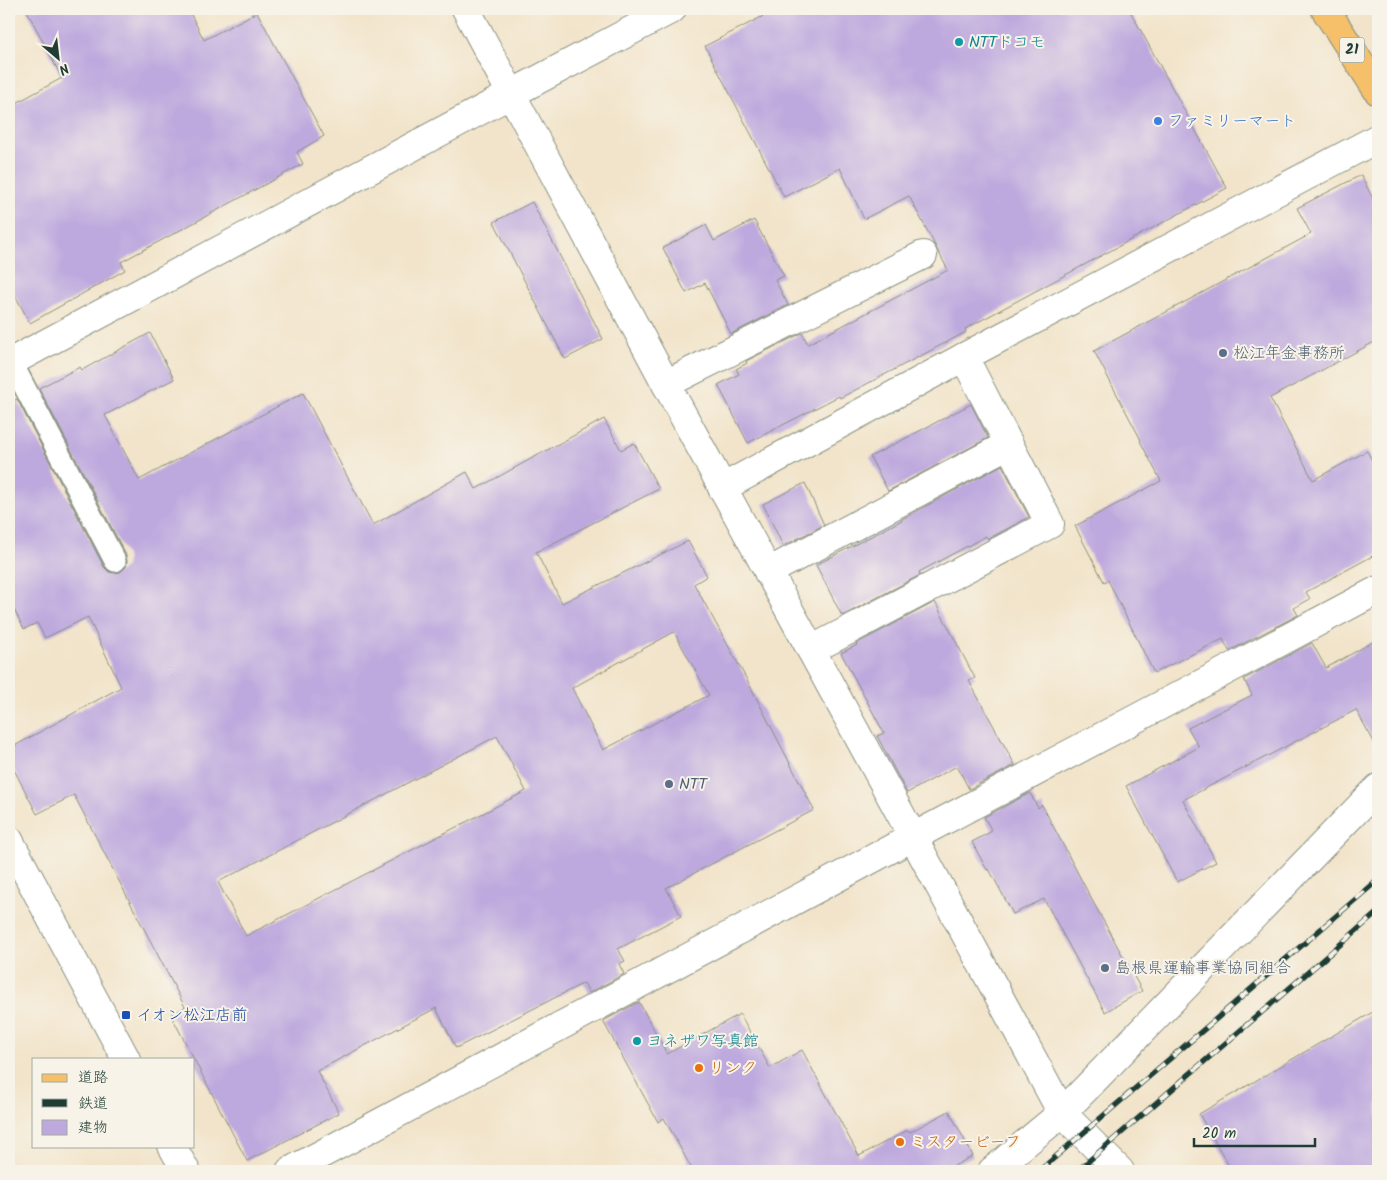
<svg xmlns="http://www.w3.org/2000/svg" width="1387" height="1180" font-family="Kalam,'Klee One',sans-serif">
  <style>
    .building { fill: #bea9de; fill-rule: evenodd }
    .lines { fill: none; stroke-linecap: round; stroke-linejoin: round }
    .service-casing { stroke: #88907f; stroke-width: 24 }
    .minor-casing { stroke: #88907f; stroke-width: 30 }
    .tertiary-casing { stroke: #88907f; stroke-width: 30 }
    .primary-casing { stroke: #88907f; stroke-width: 30 }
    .service { stroke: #fff; stroke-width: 21 }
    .minor { stroke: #fff; stroke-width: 28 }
    .tertiary { stroke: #fff; stroke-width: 28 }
    .primary { stroke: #f6c06b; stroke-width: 28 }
    .rail-casing { stroke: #1f3d34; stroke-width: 5.5 }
    .rail { stroke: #f7f3e8; stroke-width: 4; stroke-dasharray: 11; stroke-linecap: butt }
    .culture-dot { fill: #0f9aa8; stroke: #f7f3e8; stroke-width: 2 }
    .shop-dot { fill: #3f7fe0; stroke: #f7f3e8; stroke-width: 2 }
    .service-dot { fill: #5c6f8a; stroke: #f7f3e8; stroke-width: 2 }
    .transit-dot { fill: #1a4fb4; stroke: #f7f3e8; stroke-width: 2 }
    .food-dot { fill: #e8710a; stroke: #f7f3e8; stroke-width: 2 }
    .labels { text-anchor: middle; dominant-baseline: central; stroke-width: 4; stroke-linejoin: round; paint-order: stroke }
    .shield { fill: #f7f3e8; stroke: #60746a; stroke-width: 1 }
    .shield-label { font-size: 15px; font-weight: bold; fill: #1f3d34 }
    .culture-label { font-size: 16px; fill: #0d838f; stroke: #f7f3e8; text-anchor: start }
    .shop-label { font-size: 16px; fill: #366cbe; stroke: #f7f3e8; text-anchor: start }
    .service-label { font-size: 16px; fill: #4e5e75; stroke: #f7f3e8; text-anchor: start }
    .transit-label { font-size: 16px; fill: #164399; stroke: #f7f3e8; text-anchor: start }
    .food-label { font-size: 16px; fill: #c56008; stroke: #f7f3e8; text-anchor: start }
  </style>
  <rect width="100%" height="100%" fill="#f7f3e8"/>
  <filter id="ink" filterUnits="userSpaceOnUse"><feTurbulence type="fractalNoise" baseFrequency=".02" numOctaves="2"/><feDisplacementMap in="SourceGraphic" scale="10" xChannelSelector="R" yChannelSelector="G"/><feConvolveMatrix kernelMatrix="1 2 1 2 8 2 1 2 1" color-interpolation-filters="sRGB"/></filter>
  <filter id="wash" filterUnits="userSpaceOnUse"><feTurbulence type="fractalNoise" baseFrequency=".0096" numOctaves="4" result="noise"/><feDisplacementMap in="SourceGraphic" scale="20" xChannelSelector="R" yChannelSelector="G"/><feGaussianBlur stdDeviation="1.12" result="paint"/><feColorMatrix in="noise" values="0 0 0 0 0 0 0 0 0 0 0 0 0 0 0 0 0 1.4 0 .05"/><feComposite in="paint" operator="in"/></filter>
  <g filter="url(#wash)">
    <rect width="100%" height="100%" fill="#f2e4ca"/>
    <g id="blocks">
      <!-- building -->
      <g class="building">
        <polygon points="26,9 188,9 204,40 257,12 324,136 297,152 303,164 121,262 125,270 30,323 9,284 9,107 62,78"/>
        <polygon points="777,9 1129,9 1227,188 965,329 966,332 840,398 839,396 748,443 718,385 739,374 736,369 747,363 746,361 802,333 808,344 948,270 909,196 864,219 840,168 784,197 705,46"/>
        <polygon points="1361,175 1378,209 1378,340 1270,398 1313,480 1367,451 1378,471 1378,553 1306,592 1310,599 1294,608 1298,615 1229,651 1223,639 1154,673 1108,580 1104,582 1075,526 1161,481 1140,441 1141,440 1094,351 1311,234 1297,208"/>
        <polygon points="532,202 603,339 565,359 494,222"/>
        <polygon points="754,220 784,276 775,280 788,305 731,334 705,283 686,293 663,248 706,225 714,241"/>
        <path d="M 150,333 L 174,379 L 105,415 L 139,480 L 303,393 L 373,525 L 467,472 L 476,489 L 604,419 L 621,450 L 634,443 L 659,489 L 536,552 L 562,603 L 688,541 L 707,576 L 694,584 L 746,678 L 814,810 L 666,888 L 681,916 L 618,949 L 625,961 L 619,964 L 624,974 L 589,993 L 584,983 L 456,1048 L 436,1008 L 317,1071 L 339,1113 L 247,1161 L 171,1015 L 185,1007 L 74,795 L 37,814 L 9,760 L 9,749 L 121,687 L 88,617 L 45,638 L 37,623 L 24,629 L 9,600 L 9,403 L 17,399 L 104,567 L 109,572 L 115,573 L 120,572 L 126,567 L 127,561 L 126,555 L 39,388 L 80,367 L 82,370 ZM 674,632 L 709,695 L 603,750 L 572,688 ZM 497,736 L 526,791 L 246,936 L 218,882 Z"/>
        <polygon points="971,404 988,438 888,491 870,457"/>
        <polygon points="1002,465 1029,517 988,539 986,536 919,572 920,575 842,616 816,565 902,520 902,519"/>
        <polygon points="805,483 824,525 783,546 763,504"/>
        <polygon points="935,602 975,678 969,681 1015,765 969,789 957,766 907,793 877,736 884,733 841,653 857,645 856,644"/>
        <polygon points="1378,639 1378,749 1356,710 1183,800 1216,862 1177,882 1126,786 1199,747 1188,728 1252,695 1244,679 1312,643 1326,668"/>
        <polygon points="1030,793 1038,808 1042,805 1093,902 1142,991 1105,1012 1044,899 1013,914 989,869 987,870 972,842 992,831 984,817"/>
        <polygon points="639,1002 667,1054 740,1014 770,1068 802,1050 859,1156 908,1130 910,1132 949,1111 973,1156 944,1171 693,1171 664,1118 658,1122 603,1021"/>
        <polygon points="1378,1009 1378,1171 1232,1171 1199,1114"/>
      </g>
    </g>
  </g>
  <g filter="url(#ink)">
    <use href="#blocks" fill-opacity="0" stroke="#88907f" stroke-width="1"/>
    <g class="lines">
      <defs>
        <polyline id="service" points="11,361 115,561"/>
        <g id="minor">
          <polyline points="466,9 666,384 913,837 1062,1113 1120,1171"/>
          <polyline points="9,363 511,94 672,9"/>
          <polyline points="666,384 923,255"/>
          <polyline points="722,488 964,357 1378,138"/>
          <polyline points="768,572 1009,444"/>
          <polyline points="811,650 1050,524 964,357"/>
          <polyline points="290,1171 913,837 1378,590"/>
          <polyline points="992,1171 1062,1113 1378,788"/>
        </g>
        <g id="tertiary">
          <polyline points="9,840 126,1059"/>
          <polyline points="172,1146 186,1171"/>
        </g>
        <polyline id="primary" points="1325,9 1378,91"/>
      </defs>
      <!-- service casing -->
      <use href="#service" class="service-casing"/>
      <!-- minor casing -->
      <use href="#minor" class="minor-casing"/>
      <!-- tertiary casing -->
      <use href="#tertiary" class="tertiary-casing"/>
      <!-- primary casing -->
      <use href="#primary" class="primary-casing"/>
      <!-- service -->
      <use href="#service" class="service"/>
      <!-- minor -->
      <use href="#minor" class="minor"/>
      <!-- tertiary -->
      <use href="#tertiary" class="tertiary"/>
      <!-- primary -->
      <use href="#primary" class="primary"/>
      <defs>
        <g id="rail">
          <polyline points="1039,1171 1378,880"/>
          <polyline points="1077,1171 1378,912"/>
        </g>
      </defs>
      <!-- rail casing -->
      <use href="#rail" class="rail-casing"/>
      <!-- rail -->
      <use href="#rail" class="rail"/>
    </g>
  </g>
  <!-- markers -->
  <g class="culture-dot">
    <circle cx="959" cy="42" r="5"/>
    <circle cx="637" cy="1041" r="5"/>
  </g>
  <circle class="shop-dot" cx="1158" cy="121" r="5"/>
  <g class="service-dot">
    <circle cx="1223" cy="353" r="5"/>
    <circle cx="669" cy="784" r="5"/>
    <circle cx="1105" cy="968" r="5"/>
  </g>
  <rect class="transit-dot" x="121" y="1010" width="10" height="10" rx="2.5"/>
  <g class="food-dot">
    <circle cx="699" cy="1068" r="5"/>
    <circle cx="900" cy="1142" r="5"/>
  </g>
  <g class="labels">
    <!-- shield labels -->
    <rect class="shield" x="1339.5" y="37.5" width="25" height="25" rx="4"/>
    <g class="shield-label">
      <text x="1352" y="50">21</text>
    </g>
    <!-- culture labels -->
    <g class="culture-label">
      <text x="969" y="42">NTTドコモ</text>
      <text x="647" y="1041">ヨネザワ写真館</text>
    </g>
    <!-- shop labels -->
    <g class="shop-label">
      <text x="1168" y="121">ファミリーマート</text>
    </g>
    <!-- service labels -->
    <g class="service-label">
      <text x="1233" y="353">松江年金事務所</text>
      <text x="679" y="784">NTT</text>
      <text x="1115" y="968">島根県運輸事業協同組合</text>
    </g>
    <!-- transit labels -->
    <g class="transit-label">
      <text x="136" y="1015">イオン松江店前</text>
    </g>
    <!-- food labels -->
    <g class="food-label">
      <text x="709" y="1068">リンク</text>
      <text x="910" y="1142">ミスタービーフ</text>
    </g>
  </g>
  <!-- margin -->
  <rect width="1387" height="1180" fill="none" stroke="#f7f3e8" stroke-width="30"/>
  <!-- legend -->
  <rect x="32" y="1058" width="162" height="90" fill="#f7f3e8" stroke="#a1aaa0"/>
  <rect x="42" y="1074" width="25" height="8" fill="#f6c06b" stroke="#a1aaa0"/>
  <text x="78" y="1082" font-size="15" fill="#1f3d34">道路</text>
  <rect x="42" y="1099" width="25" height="8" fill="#1f3d34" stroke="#a1aaa0"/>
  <text x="78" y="1108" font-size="15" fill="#1f3d34">鉄道</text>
  <rect x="42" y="1120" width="25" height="15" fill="#bea9de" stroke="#a1aaa0"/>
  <text x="78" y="1132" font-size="15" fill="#1f3d34">建物</text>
  <!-- north arrow -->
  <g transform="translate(58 58) rotate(152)" stroke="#f7f3e8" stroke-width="4" paint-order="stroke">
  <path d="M0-4L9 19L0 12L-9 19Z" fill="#1f3d34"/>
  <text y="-8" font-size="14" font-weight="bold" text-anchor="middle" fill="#1f3d34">N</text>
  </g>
  <!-- scale -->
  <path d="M1194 1138v8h121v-8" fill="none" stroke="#1f3d34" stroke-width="2.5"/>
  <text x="1202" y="1138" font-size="15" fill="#1f3d34" stroke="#f7f3e8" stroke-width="4" paint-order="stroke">20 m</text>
</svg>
